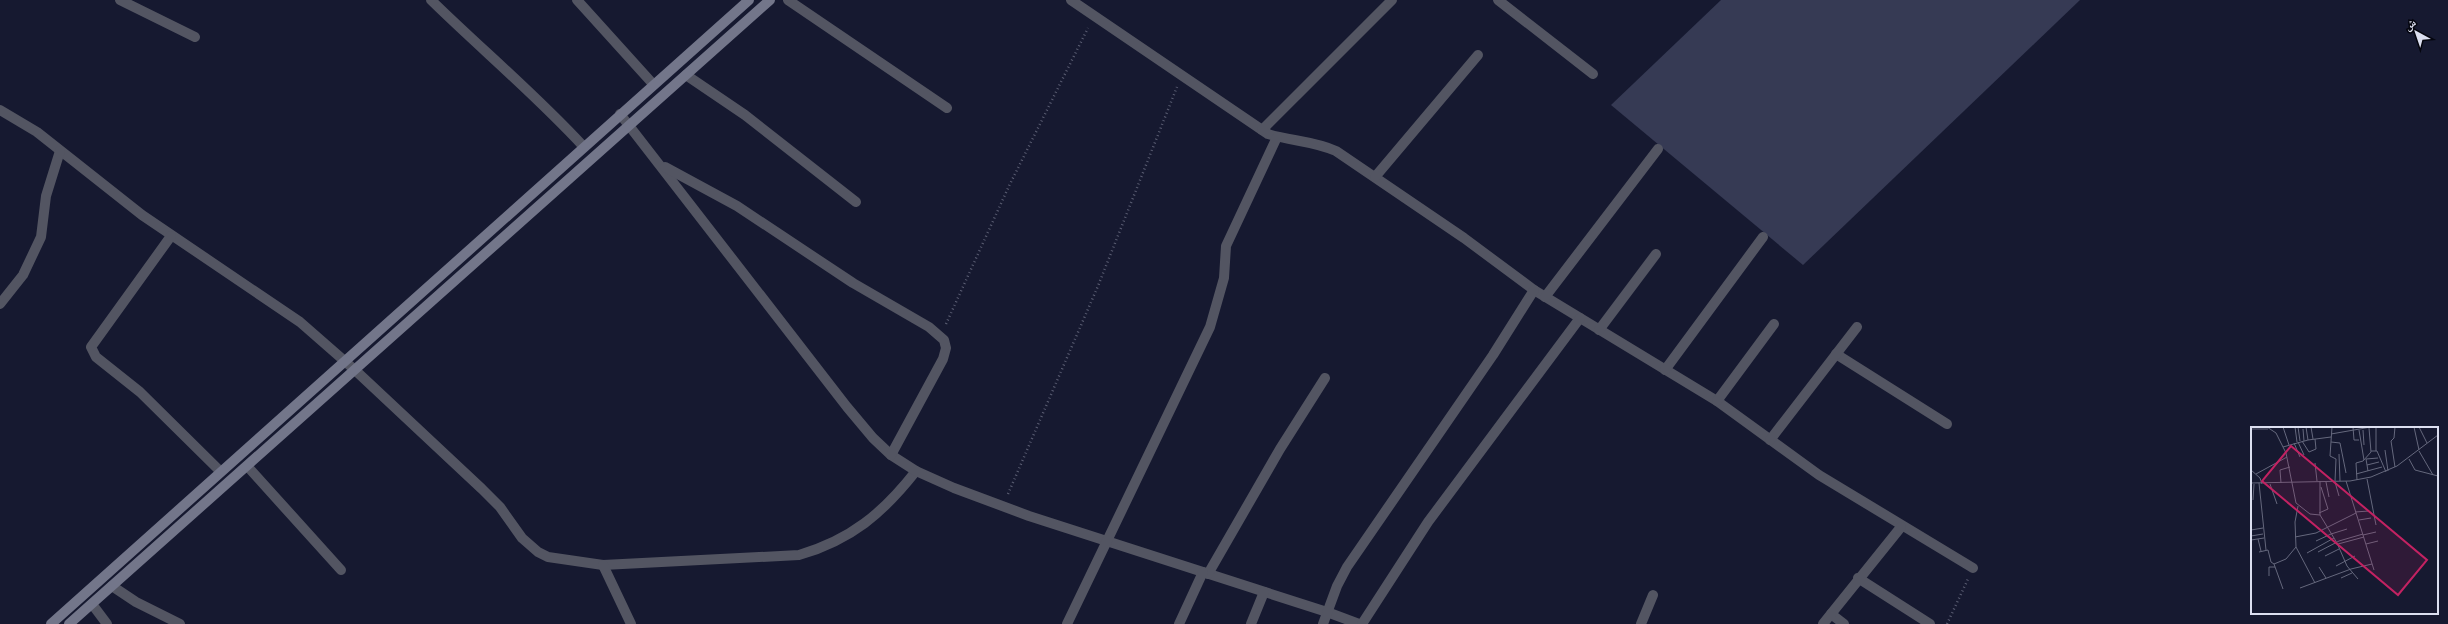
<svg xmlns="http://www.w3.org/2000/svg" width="2448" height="624" font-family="'Titillium Web','Noto Naskh Arabic',sans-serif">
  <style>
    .building { fill: #363a54 }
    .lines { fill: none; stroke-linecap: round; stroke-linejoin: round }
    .path { stroke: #5a5d72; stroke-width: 2.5; stroke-dasharray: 1 3; stroke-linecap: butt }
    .lane { stroke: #535562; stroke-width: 10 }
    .street { stroke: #535562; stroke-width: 10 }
    .secondary { stroke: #73768a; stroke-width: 10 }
    .inset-road { fill: none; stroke: #65687d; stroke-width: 1 }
    .view { fill: #c32262; fill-opacity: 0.15; stroke: #c32262; stroke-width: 2 }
    .inset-edge { fill: none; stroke: #dcdff0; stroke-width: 2 }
  </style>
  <rect width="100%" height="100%" fill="#161930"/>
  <!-- building -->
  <polygon class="building" points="1721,0 2080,0 1803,265 1611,105"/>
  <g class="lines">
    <!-- path -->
    <g class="path">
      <polyline points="946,324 1009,186 1088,28"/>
      <polyline points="1008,494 1098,286 1177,87"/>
      <polyline points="1947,624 1968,579"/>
    </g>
    <!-- lane -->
    <polyline class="lane" points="92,604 107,624"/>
    <!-- street -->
    <g class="street">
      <polyline points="120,0 195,37"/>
      <path d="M 431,0 C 481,49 535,94 583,146"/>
      <polyline points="577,0 653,84"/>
      <polyline points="788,0 947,108"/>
      <path d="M 1071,0 L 1268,134 C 1291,141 1314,141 1336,151 L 1464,238 L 1534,290 L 1717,401 L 1819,475 L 1973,568"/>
      <polyline points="1498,0 1593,74"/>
      <polyline points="686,75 745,115 856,202"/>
      <path d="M 0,110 L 37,132 L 142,215 L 300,322 L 356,371 L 482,489 L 500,507 L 522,538 L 538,552 L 548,557 L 603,565 L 799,555 C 851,540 883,513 916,471"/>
      <polyline points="620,114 847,407 873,438 891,455 916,471 954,488 1029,516 1327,612 1359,624"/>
      <polyline points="1262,130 1392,0"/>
      <polyline points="665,167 737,206 853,283 929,327 944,340 946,348 943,359 891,455"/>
      <polyline points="1375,177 1478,55"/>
      <polyline points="171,236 91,347 96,357 140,392 220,471"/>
      <polyline points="1545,297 1658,149"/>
      <polyline points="0,304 23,275 41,237 46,196 60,151"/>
      <polyline points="1599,330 1656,254"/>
      <polyline points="1836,354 1947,424"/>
      <polyline points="1665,370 1763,237"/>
      <polyline points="1717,401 1774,324"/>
      <polyline points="1770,440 1857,327"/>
      <polyline points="248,467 341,570"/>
      <polyline points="603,565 631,624"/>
      <polyline points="1208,574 1280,449 1325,378"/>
      <polyline points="1858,578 1930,624"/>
      <polyline points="112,586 136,602 180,624"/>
      <polyline points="1831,614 1844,624"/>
      <polyline points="1067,624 1210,327 1224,278 1226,246 1277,137"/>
      <polyline points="1179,624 1203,572"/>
      <polyline points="1251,624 1264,592"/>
      <polyline points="1323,624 1337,586 1347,567 1493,355 1534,290"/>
      <polyline points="1362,624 1428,522 1580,318"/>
      <polyline points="1641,624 1653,595"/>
      <polyline points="1823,624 1901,527"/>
    </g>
    <!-- secondary -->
    <g class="secondary">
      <polyline points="51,624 749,0"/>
      <polyline points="69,624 770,0"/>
    </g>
  </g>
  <!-- overview -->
  <g transform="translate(2251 427)">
    <rect width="187" height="187" fill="#161930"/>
    <path class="inset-road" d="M 16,0 L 25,6 L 35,26 L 45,76 L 59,87 L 69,88M 32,0 L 38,18M 44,0 L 46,15M 47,0 L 49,14M 55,0 L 57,13M 60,0 L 62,12M 81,0 L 79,29 L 85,32 L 84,54M 102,0 L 103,13 L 108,13M 125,0 L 125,24M 144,0 L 143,11 L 140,14 L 144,40M 163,0 L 168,23M 168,0 L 176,16M 0,2 L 17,2M 52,2 L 53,14M 108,3 L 113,33M 112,3 L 113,18M 80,7 L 120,0M 51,14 L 58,25 L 65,22 L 64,12M 47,15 L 53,28M 80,15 L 89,16 L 95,46M 43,16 L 49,30M 32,20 L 57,13 L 80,10M 134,23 L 137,44M 120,24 L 126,24 L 135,45M 168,24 L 182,48M 88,27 L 89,54M 158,32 L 164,43 L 187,49M 64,36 L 66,54M 116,38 L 128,35M 0,43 L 9,51 L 11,57M 117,44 L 115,32 L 127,31M 5,47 L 36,30M 105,47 L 131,40M 116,52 L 125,98M 106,53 L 105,36 L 112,34 L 120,25 L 118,1M 69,54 L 69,88 L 86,116 L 96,139 L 107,152M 95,54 L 123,143M 75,55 L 78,70M 84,55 L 88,69M 0,56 L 99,54 L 120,50 L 146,39 L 187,8M 8,56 L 15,123M 30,56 L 29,43 L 39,40M 19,57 L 26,77M 2,73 L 3,57M 47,79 L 44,95 L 45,120 L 64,156M 104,85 L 118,84M 68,86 L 77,82 L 70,60M 108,93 L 120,91M 0,103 L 12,101M 80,107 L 96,102M 112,108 L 125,105M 0,109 L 12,107M 44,110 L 65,106 L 105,86M 7,112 L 10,124M 0,113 L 13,111M 65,114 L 80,107M 87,117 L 113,110M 115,117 L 127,114M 8,125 L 17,123 L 20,135 L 23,137 L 35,132 L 45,120M 67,125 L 88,114 L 112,107M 56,126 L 83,111M 74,129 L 88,122M 23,137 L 32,162M 85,139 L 104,129M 68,140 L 75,151M 18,149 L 18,140 L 24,140M 90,151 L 101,146M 49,161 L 100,142 L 121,137"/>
    <path class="view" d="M 40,19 L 176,133 L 147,168 L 11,54 Z"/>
    <rect width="187" height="187" class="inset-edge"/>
  </g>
  <!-- north arrow -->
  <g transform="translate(2416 32) rotate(320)" stroke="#04050e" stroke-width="3" paint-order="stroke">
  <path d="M0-3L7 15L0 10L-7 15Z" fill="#dcdff0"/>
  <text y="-6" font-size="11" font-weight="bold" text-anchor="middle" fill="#dcdff0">ش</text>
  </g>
</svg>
